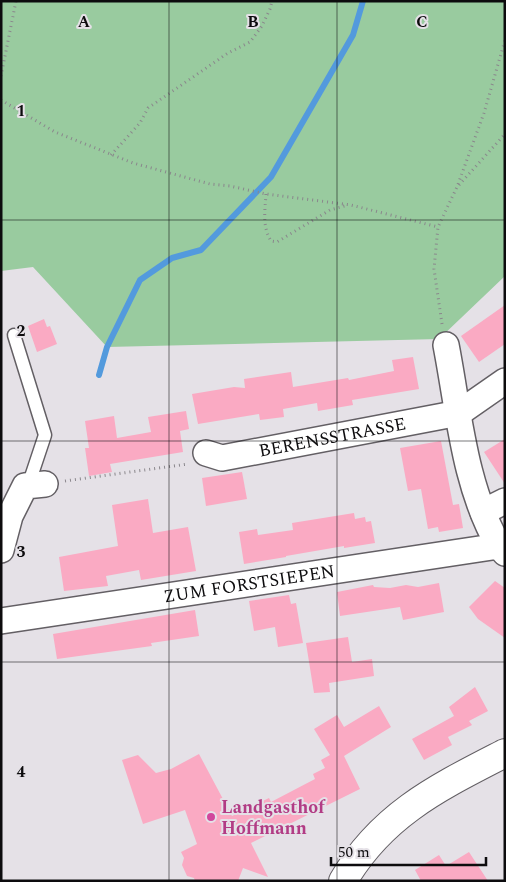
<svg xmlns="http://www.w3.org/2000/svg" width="506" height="882" font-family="Spectral,serif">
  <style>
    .green { fill: #99cb9f }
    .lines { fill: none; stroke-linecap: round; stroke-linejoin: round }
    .stream { stroke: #539add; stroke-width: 6 }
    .building { fill: #faaac3 }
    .lane-casing { stroke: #635f64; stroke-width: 15 }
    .street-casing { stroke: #635f64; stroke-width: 28 }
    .secondary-casing { stroke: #635f64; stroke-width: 30 }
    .path { stroke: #8a878c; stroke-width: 3; stroke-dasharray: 1 4; stroke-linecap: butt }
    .lane { stroke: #fff; stroke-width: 12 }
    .street { stroke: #fff; stroke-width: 25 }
    .secondary { stroke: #fff; stroke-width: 28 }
    .grid { fill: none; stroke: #0d0c0e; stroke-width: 1; stroke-opacity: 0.55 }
    .hotel-dot { fill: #d1479c; stroke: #e5e1e7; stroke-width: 2 }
    .labels { text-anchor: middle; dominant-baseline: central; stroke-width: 4; stroke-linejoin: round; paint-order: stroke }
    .street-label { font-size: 18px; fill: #0d0c0e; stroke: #e5e1e7 }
    .hotel-label { font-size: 18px; font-weight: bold; fill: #b23c85; stroke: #e5e1e7; text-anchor: start }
    .grid-label { font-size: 16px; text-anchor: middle; font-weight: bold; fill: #0d0c0e; stroke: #e5e1e7; stroke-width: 4; stroke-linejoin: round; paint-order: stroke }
  </style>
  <rect width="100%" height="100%" fill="#e5e1e7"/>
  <!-- green -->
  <polygon class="green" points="1,1 505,1 505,276 439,339 107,347 33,267 1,271"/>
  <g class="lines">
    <!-- stream -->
    <polyline class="stream" points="99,375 107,347 140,280 172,258 201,250 271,177 353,35 363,1"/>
  </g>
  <!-- building -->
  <g class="building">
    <polygon points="505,305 505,344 479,362 461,336"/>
    <polygon points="44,319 47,327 50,326 57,344 37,352 28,326"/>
    <polygon points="413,357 419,389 352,400 353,405 318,411 317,403 283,409 284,417 260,420 259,414 198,424 192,394 234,387 245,388 244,379 291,372 293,387 348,378 349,380 394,371 392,360"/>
    <polygon points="186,411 189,429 180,431 183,452 110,464 112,472 89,476 85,448 89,448 85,421 114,416 117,438 151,432 148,417"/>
    <polygon points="505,439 505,484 484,452"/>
    <polygon points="441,441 453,505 459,504 463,528 439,532 438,527 428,529 421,489 408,491 400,448"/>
    <polygon points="242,472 247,499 206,506 202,478"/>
    <polygon points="148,499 153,533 188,527 196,571 141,580 139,570 106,576 108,586 64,591 59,557 118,546 112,505"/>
    <polygon points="354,513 355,519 365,517 366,522 371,521 375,543 344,548 344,546 286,556 286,557 244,564 239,532 257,529 258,535 293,530 292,523"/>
    <polygon points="495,581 505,588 505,638 478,619 469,607"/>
    <polygon points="439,583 444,612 403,620 400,607 340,616 337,592 373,585 374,587 390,588 406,585 418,587"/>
    <polygon points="289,595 291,604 296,603 303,643 278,647 275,627 254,631 249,601"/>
    <polygon points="195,610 199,636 151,643 152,646 57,659 53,634"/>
    <polygon points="348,637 352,662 372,659 374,676 329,683 330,692 314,693 306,643"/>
    <polygon points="475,687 488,711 469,721 472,725 448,737 452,745 424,760 412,739 454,716 449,707"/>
    <polygon points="379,706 391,727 344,756 360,789 251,843 268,877 243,868 238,881 195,881 194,878 187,876 182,865 184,858 181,852 197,844 185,810 143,824 122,760 138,755 156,773 171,769 199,754 232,816 269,798 271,802 315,779 313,774 325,768 321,760 330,755 314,729 337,715 344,727"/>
    <polygon points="469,852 488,881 421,881 415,870 439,855 446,866"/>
  </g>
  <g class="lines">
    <defs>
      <polyline id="lane" points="14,335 45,435 28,486"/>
      <g id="street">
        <path d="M 446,345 C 459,412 464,486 499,546"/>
        <path id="s1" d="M 206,453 L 222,458 L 459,413 L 505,381"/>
        <polyline points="483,512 505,501"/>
        <polyline points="1,550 10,516 25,486 45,484"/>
        <path id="s2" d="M 1,621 L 499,546 L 505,553"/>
      </g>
      <path id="secondary" d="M 343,881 C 382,814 439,787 505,753"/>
    </defs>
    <!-- lane casing -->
    <use href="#lane" class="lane-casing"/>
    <!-- street casing -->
    <use href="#street" class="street-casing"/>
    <!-- secondary casing -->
    <use href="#secondary" class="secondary-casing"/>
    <!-- path -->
    <g class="path">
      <polyline points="1,76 16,1"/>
      <polyline points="1,100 55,132 133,163 210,184 230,186 266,194 351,205 438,227"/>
      <polyline points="111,155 140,123 148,108 228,53 250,42 262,26 270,9 272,1"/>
      <polyline points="459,185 505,134"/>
      <path d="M 266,194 C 265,211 262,226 271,241 L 277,242 L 330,210 L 348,205"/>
      <polyline points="442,324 434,269 438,227 457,187 484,113 505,40"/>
      <polyline points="65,481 188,464"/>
    </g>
    <!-- lane -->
    <use href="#lane" class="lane"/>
    <!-- street -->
    <use href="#street" class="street"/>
    <!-- secondary -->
    <use href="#secondary" class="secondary"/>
  </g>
  <!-- grid -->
  <path class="grid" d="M 169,1 L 169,881M 337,1 L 337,881M 1,220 L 505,220M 1,441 L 505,441M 1,662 L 505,662"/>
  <!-- markers -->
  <circle class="hotel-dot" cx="211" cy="817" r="5"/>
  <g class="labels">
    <!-- street labels -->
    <g class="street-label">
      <text stroke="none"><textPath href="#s1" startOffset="129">BERENSSTRASSE</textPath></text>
      <text stroke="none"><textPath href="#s2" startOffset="251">ZUM FORSTSIEPEN</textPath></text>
    </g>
    <!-- hotel labels -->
    <g class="hotel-label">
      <text x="221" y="807">Landgasthof<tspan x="221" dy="21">Hoffmann</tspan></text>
    </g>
  </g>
  <g class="grid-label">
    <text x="84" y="27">A</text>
    <text x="253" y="27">B</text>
    <text x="422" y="27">C</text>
    <text x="21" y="116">1</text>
    <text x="21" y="336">2</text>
    <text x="21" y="557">3</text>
    <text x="21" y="777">4</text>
  </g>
  <!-- border -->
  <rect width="506" height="882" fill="none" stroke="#0d0c0e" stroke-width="5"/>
  <!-- scale -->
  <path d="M331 857v8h155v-8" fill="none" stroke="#0d0c0e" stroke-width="2.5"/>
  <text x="338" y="857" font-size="15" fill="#0d0c0e" stroke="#e5e1e7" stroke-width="4" paint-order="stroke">50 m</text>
</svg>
